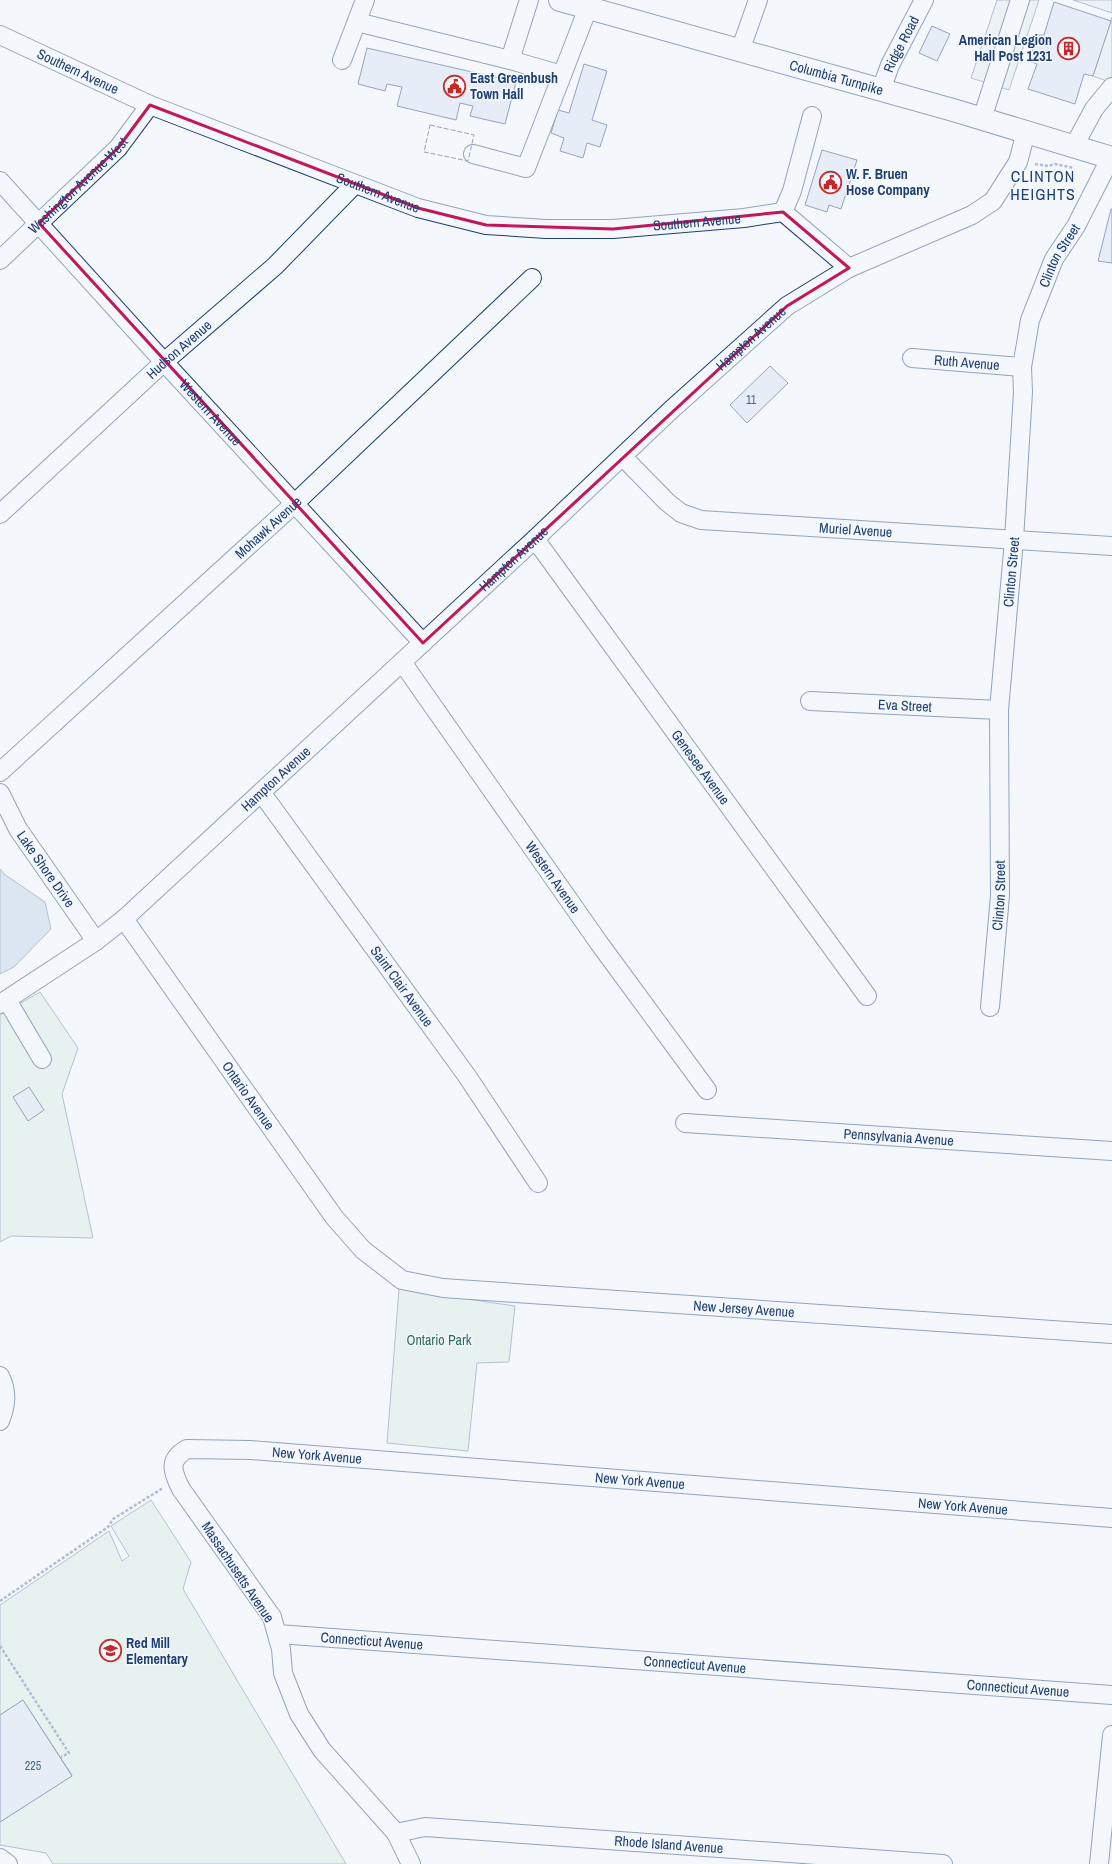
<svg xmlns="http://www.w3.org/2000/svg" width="1112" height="1864" font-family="'Archivo Narrow',sans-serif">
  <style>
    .green { fill: #d7e8df; stroke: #687fa3 }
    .parking { fill: #e3e8f0; stroke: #687fa3 }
    .water { fill: #bed0e5; stroke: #687fa3 }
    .building { fill: #d5e0f0; stroke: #1d3f73 }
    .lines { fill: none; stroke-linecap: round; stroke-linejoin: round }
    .minor-casing { stroke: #1d3f73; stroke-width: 20 }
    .major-casing { stroke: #1d3f73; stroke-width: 24 }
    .path { stroke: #5e769c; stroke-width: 2.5; stroke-dasharray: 3 2; stroke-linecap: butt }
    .minor { stroke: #f4f7fb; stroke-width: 18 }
    .major { stroke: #f4f7fb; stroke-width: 22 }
    .fence { stroke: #1d3f73; stroke-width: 1; stroke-dasharray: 5 2; stroke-linecap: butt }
    .marked { fill: none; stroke: #c2185b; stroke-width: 3; stroke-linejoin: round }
    .labels { text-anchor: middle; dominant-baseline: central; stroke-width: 3; stroke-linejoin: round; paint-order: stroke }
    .number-label { font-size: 12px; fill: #4b6792 }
    .poi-label { font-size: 14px; font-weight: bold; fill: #1d3f73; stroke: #f4f7fb; text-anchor: start }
    .street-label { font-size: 14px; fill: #1d3f73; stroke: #f4f7fb }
    .park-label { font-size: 14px; fill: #2c6c60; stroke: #f4f7fb }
    .quarter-label { font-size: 16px; letter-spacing: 1px; fill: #1d3f73; stroke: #f4f7fb }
  </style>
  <rect width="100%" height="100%" fill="#f4f7fb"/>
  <!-- green -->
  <g class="green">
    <polygon points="40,992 78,1048 62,1094 93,1238 11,1236 0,1242 0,1015"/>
    <polygon points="399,1289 515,1306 509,1362 477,1363 468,1451 387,1443"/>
    <polygon points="151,1500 191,1562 183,1589 346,1864 53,1864 46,1853 0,1845 0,1822 72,1775 23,1700 0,1715 0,1605 109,1531 122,1561 129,1556 111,1526"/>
  </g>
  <!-- parking -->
  <g class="parking">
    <polygon points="997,0 1039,0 1009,90 971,78"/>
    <polygon points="1073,0 1112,0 1112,13"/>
    <polygon points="1112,17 1112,83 1093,76"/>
  </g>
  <!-- water -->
  <polygon class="water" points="0,869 4,874 45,902 51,929 14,967 0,974"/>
  <!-- building -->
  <g class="building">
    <polygon points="1054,2 1111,21 1093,76 1084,74 1075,104 1028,89 1037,64 1029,61 1038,35 1044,35"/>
    <polygon points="932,26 950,34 937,61 919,53"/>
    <polygon points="367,48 516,82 505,124 470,116 473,106 460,103 456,120 397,106 402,87 387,84 385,91 358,84"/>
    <polygon points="584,64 607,71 592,120 607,125 600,147 587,143 583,158 560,151 564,138 551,133 558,110 569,113"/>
    <polygon points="822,150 857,160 841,209 829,205 827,212 805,205"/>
    <polygon points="1111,209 1112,209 1112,263 1098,261"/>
    <polygon points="770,366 788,383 747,423 730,405"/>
    <polygon points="29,1087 44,1110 28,1121 13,1097"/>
    <polygon points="23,1700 72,1776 0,1822 0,1715"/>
  </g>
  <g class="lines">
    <defs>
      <g id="minor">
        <polyline points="357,22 510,60 529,0"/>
        <path id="s1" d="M 0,35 L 150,105 L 418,208 L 486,225 L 546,229 L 613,229 L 744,218 L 783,212 L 849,268"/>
        <polyline points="740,51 758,0"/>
        <polyline points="342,60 365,0"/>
        <polyline points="510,60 562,75"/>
        <path id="s2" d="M 881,90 L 890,65 L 924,0"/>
        <polyline points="982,119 1020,0"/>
        <polyline points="1074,146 1094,109 1112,87"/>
        <polyline points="473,154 526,168 588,8"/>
        <path id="s3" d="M 0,181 L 164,362 L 423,643"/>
        <polyline points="783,212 792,191 812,116"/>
        <path id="s4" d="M 0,260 L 118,148 L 150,105"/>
        <path id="s5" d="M 912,358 L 1022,367"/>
        <path id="s6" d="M 623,457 L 667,502 L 681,513 L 701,520 L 1112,546"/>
        <path id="s7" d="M 0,514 L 164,362 L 275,266 L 355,184"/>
        <path id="s8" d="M 535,539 L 867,996"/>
        <path id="s9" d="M 402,662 L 599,943 L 707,1090"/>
        <path id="s10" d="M 810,701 L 999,710"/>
        <path id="s11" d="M 0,772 L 294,504 L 532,278"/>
        <path id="s12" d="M 261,792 L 467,1076 L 538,1183"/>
        <path id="s13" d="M 0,793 L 18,829 L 96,941"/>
        <path id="s14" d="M 124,919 L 334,1217 L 363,1250 L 402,1280 L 443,1288 L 1112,1334"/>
        <polyline points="7,1000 42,1059"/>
        <path id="s15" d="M 0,1004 L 96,941 L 124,919 L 535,539 L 671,410 L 787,306 L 849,268 L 972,215 L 993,201 L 1018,162 L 1026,132"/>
        <path id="s16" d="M 990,1007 L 1000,896 L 999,710 L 1014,540 L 1023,392 L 1022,367 L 1030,320 L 1054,259 L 1076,226 L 1111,157"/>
        <path id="s17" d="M 685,1123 L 1112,1151"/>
        <path d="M 0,1376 C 8,1392 6,1406 0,1421"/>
        <path id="s18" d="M 278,1634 L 1112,1695"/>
        <path id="s19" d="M 396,1833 L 425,1827 L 943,1864"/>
        <polyline points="0,1858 8,1864"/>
        <path id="s20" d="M 411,1864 L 396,1833 L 322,1750 L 299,1714 L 283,1673 L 281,1649 L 272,1617 L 181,1489 C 173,1473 167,1460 187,1449 L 250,1450 L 1112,1518"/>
        <polyline points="1099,1864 1112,1735"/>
      </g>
      <g id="major">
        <path id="s21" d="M 560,0 L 953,110 L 1112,158"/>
      </g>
    </defs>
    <!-- minor casing -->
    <use href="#minor" class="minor-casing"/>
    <!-- major casing -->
    <use href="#major" class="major-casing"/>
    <!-- path -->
    <g class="path">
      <polyline points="1035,164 1048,166 1055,164 1074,168"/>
      <polyline points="0,1601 108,1527 113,1519 163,1488"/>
      <polyline points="0,1646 69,1753 61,1757"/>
    </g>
    <!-- minor -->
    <use href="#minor" class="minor"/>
    <!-- major -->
    <use href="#major" class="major"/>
    <!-- fence -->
    <polygon class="fence" points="430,125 474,135 468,161 424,152"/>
  </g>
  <!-- marked area -->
  <path d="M0 0H1112V1864H0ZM 150,105 L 418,208 L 486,225 L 613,229 L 783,212 L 849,268 L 787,306 L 423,643 L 39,223 L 118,148 Z" fill="#f4f7fb" fill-opacity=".55" fill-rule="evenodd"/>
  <path class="marked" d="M 150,105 L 418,208 L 486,225 L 613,229 L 783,212 L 849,268 L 787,306 L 423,643 L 39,223 L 118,148 Z"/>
  <!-- icons -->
  <defs>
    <symbol id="building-ring" viewBox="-11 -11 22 22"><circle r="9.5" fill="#f4f7fb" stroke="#c62828" stroke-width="1.5"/><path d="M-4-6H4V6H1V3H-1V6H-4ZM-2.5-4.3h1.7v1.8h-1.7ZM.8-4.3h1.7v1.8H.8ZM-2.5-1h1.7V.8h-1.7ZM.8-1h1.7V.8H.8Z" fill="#c62828"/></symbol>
    <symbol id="civic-ring" viewBox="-11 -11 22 22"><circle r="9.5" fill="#f4f7fb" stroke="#c62828" stroke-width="1.5"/><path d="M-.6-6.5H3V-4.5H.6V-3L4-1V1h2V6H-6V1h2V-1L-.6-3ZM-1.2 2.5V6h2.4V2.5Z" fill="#c62828"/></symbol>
    <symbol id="school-ring" viewBox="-11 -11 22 22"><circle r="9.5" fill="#f4f7fb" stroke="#c62828" stroke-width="1.5"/><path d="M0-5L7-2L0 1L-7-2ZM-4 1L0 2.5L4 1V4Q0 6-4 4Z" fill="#c62828"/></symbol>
  </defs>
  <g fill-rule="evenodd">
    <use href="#building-ring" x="1056" y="36" width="25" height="25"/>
    <use href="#civic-ring" x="442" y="74" width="25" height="25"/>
    <use href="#civic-ring" x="818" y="170" width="25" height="25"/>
    <use href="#school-ring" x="98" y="1638" width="25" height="25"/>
  </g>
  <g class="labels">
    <!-- number labels -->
    <g class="number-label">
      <text x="751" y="400">11</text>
      <text x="33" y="1766">225</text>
    </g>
    <!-- poi labels -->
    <g class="poi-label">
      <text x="1052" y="40" text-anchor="end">American Legion<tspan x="1052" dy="16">Hall Post 1231</tspan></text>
      <text x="470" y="78">East Greenbush<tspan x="470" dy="16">Town Hall</tspan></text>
      <text x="846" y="174">W. F. Bruen<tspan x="846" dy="16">Hose Company</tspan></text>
      <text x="126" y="1643">Red Mill<tspan x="126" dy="16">Elementary</tspan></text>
    </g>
    <!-- street labels -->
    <g class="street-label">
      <text stroke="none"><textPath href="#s2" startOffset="50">Ridge Road</textPath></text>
      <text stroke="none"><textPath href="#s1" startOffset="86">Southern Avenue</textPath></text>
      <text stroke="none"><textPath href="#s21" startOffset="287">Columbia Turnpike</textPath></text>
      <text stroke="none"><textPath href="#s4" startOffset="108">Washington Avenue West</textPath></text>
      <text stroke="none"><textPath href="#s1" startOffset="410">Southern Avenue</textPath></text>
      <text stroke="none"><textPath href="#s1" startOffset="734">Southern Avenue</textPath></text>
      <text stroke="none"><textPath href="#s16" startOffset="760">Clinton Street</textPath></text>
      <text stroke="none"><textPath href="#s15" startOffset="1005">Hampton Avenue</textPath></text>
      <text stroke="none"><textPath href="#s7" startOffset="243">Hudson Avenue</textPath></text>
      <text stroke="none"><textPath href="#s5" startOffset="55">Ruth Avenue</textPath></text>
      <text stroke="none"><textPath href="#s3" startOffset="313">Western Avenue</textPath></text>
      <text stroke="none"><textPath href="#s11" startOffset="363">Mohawk Avenue</textPath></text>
      <text stroke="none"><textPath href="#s6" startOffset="257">Muriel Avenue</textPath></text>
      <text stroke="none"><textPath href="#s15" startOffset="681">Hampton Avenue</textPath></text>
      <text stroke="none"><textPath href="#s16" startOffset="436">Clinton Street</textPath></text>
      <text stroke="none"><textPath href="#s10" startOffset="95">Eva Street</textPath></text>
      <text stroke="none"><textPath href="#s8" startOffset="282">Genesee Avenue</textPath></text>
      <text stroke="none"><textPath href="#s15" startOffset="357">Hampton Avenue</textPath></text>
      <text stroke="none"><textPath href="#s13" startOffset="89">Lake Shore Drive</textPath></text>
      <text stroke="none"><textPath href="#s9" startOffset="263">Western Avenue</textPath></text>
      <text stroke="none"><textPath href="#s16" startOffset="112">Clinton Street</textPath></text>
      <text stroke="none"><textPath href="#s12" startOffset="240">Saint Clair Avenue</textPath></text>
      <text stroke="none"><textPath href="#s14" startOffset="216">Ontario Avenue</textPath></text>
      <text stroke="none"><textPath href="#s17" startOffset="214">Pennsylvania Avenue</textPath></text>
      <text stroke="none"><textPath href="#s14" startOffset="801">New Jersey Avenue</textPath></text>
      <text stroke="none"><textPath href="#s20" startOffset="624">New York Avenue</textPath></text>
      <text stroke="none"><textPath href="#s20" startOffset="948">New York Avenue</textPath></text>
      <text stroke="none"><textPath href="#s20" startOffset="1272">New York Avenue</textPath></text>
      <text transform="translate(238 1572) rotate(56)">Massachusetts Avenue</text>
      <text stroke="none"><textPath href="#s18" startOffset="94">Connecticut Avenue</textPath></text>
      <text stroke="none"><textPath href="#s18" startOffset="418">Connecticut Avenue</textPath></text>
      <text stroke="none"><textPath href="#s18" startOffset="742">Connecticut Avenue</textPath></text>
      <text stroke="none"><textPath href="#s19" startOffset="274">Rhode Island Avenue</textPath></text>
    </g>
    <!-- park labels -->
    <g class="park-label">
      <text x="439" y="1340">Ontario Park</text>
    </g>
    <!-- quarter labels -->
    <g class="quarter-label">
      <text x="1043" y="176">CLINTON<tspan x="1043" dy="18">HEIGHTS</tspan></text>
    </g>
  </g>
</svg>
